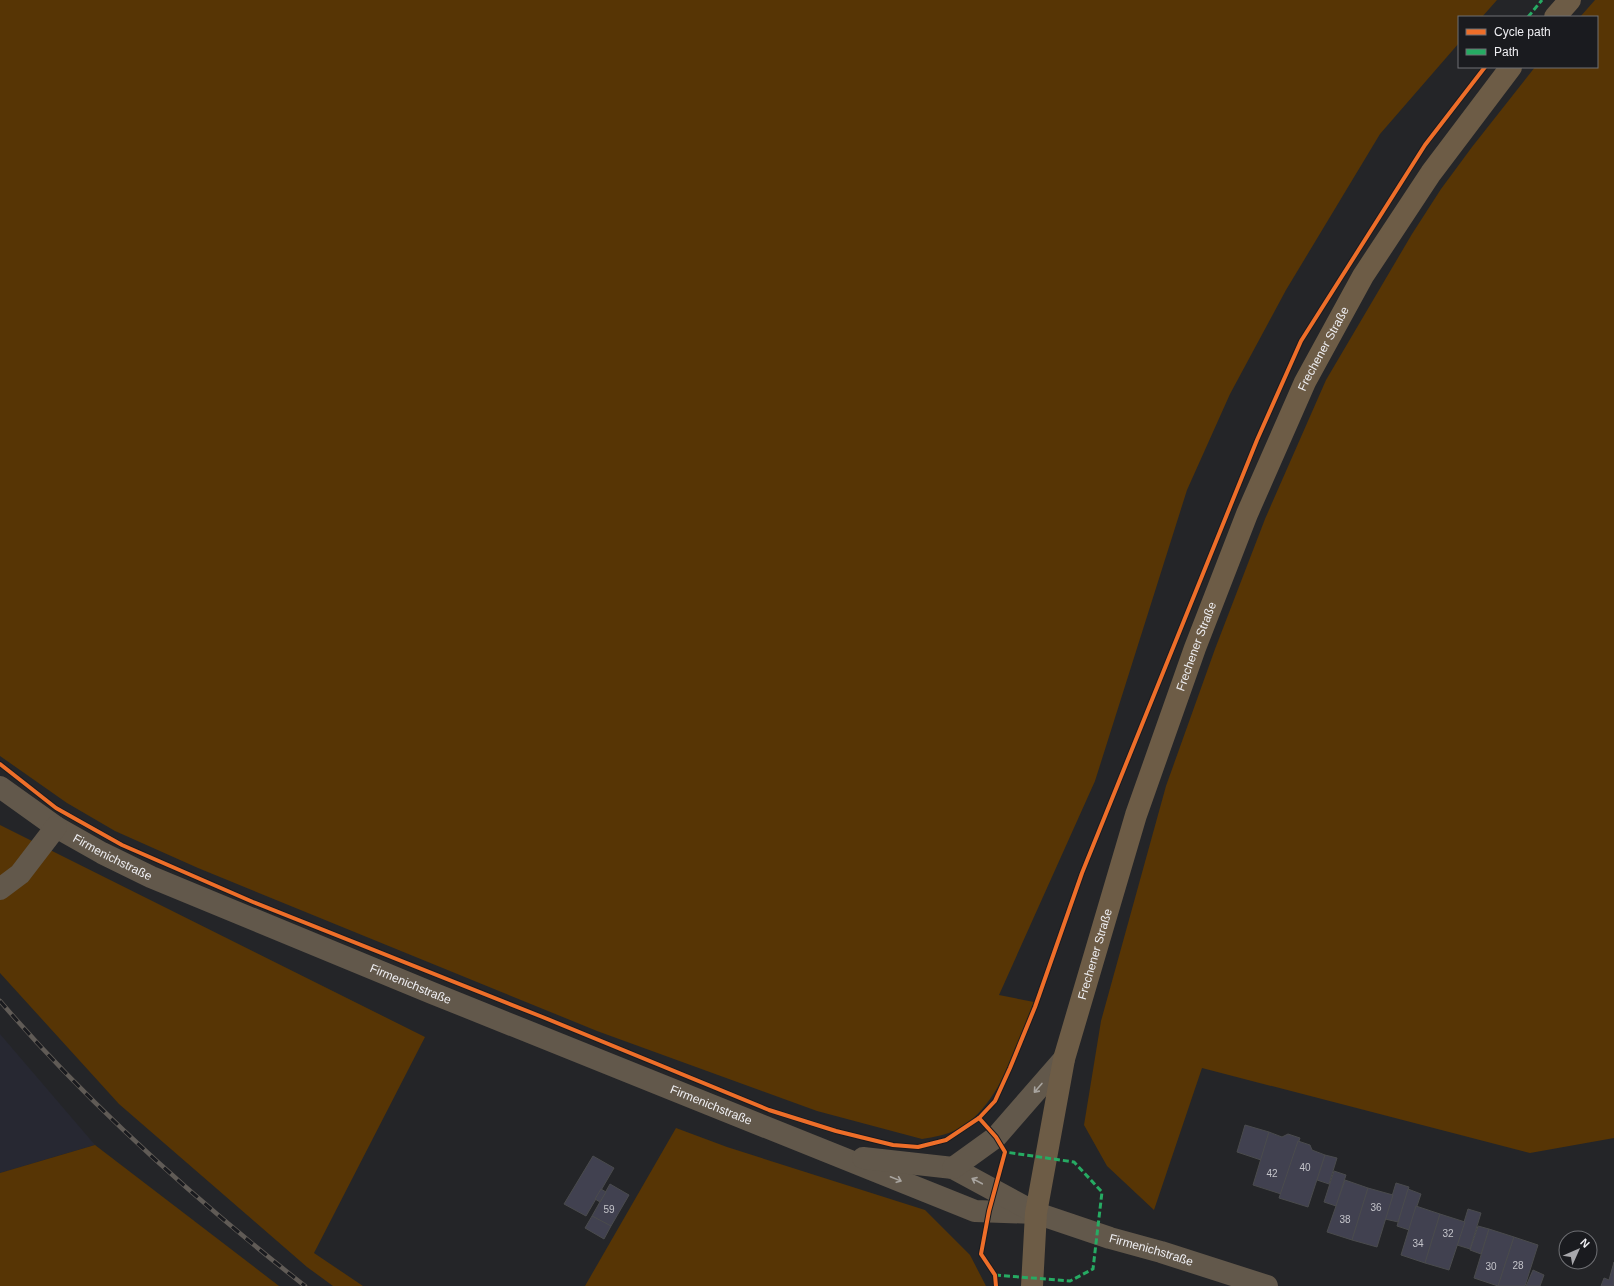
<svg xmlns="http://www.w3.org/2000/svg" width="1614" height="1286" font-family="Helvetica,sans-serif">
  <style>
    .built { fill: #272832 }
    .green { fill: #573505 }
    .building { fill: #414150; stroke: #4a4b4d }
    .lines { fill: none; stroke-linecap: round; stroke-linejoin: round }
    .minor { stroke: #62584b; stroke-width: 22 }
    .major { stroke: #6d5c46; stroke-width: 22 }
    .rail-casing { stroke: #605b56; stroke-width: 4.5 }
    .rail { stroke: #1a1b1f; stroke-width: 3; stroke-dasharray: 9; stroke-linecap: butt }
    .quiet { stroke: #26ab63; stroke-width: 3; stroke-dasharray: 6 3; stroke-linecap: butt }
    .cycleway-casing { stroke: #1a1b1f; stroke-width: 6 }
    .cycleway { stroke: #ee6e29; stroke-width: 4 }
    .oneway { stroke: #a8a49f }
    .labels { text-anchor: middle; dominant-baseline: central; stroke-width: 3; stroke-linejoin: round; paint-order: stroke }
    .number-label { font-size: 10px; fill: #c4c4ca }
    .street-label { font-size: 12px; fill: #efeff3; stroke: #1a1b1f }
  </style>
  <rect width="100%" height="100%" fill="#242528"/>
  <!-- built -->
  <polygon class="built" points="0,1034 95,1145 0,1173"/>
  <!-- green -->
  <g class="green">
    <path d="M 0,0 L 1497,0 L 1482,17 L 1459,17 L 1459,43 L 1380,134 L 1286,290 L 1230,394 L 1187,490 L 1095,781 L 999,995 L 1034,1002 C 1017,1044 1000,1106 958,1129 C 947,1135 934,1137 922,1139 L 817,1111 L 597,1031 L 198,868 L 115,831 L 67,803 L 0,756 Z"/>
    <polygon points="1595,0 1614,0 1614,1138 1530,1153 1202,1068 1154,1210 1107,1166 1084,1125 1101,1021 1166,786 1215,649 1265,519 1326,380 1412,234 1441,189 1472,147 1535,67 1597,67 1597,17 1580,17"/>
    <polygon points="0,825 425,1037 314,1253 363,1286 333,1286 307,1267 119,1104 0,973"/>
    <polygon points="676,1128 727,1147 925,1210 970,1255 986,1286 585,1286"/>
    <polygon points="95,1145 266,1276 279,1286 0,1286 0,1173"/>
  </g>
  <!-- building -->
  <g class="building">
    <polygon points="1245,1125 1269,1132 1261,1160 1237,1152"/>
    <polygon points="1269,1132 1282,1137 1288,1134 1300,1138 1281,1194 1253,1185"/>
    <polygon points="1298,1141 1310,1145 1312,1150 1325,1155 1308,1207 1279,1198"/>
    <polygon points="1325,1155 1337,1158 1329,1184 1317,1180"/>
    <polygon points="593,1156 614,1168 586,1216 564,1204"/>
    <polygon points="1334,1171 1346,1175 1336,1206 1324,1202"/>
    <polygon points="1345,1180 1368,1188 1352,1240 1327,1232"/>
    <polygon points="1396,1183 1409,1187 1398,1222 1385,1219"/>
    <polygon points="610,1184 629,1195 611,1226 592,1216"/>
    <polygon points="1368,1188 1393,1195 1377,1247 1352,1240"/>
    <polygon points="601,1189 606,1192 600,1202 595,1199"/>
    <polygon points="1408,1189 1421,1194 1409,1230 1397,1226"/>
    <polygon points="1416,1206 1440,1214 1425,1263 1401,1255"/>
    <polygon points="1468,1209 1481,1213 1470,1249 1457,1245"/>
    <polygon points="1440,1214 1465,1222 1449,1270 1425,1263"/>
    <polygon points="592,1216 611,1226 604,1239 585,1228"/>
    <polygon points="1478,1226 1489,1229 1481,1254 1470,1250"/>
    <polygon points="1489,1229 1514,1237 1498,1286 1474,1278"/>
    <polygon points="1514,1237 1538,1245 1525,1286 1498,1286"/>
    <polygon points="1614,1262 1614,1286 1601,1286 1604,1278 1609,1280"/>
    <polygon points="1533,1270 1544,1275 1540,1286 1526,1286"/>
  </g>
  <g class="lines">
    <!-- minor -->
    <g class="minor">
      <path id="s1" d="M 0,787 L 56,827 L 102,853 L 151,877 L 432,993 L 975,1211 L 1036,1213"/>
      <polyline points="0,889 20,874 56,827"/>
      <path id="s2" d="M 863,1158 L 953,1168 L 1036,1213 L 1110,1238 L 1161,1252 L 1267,1286"/>
      <polyline points="953,1168 996,1137 1064,1059"/>
    </g>
    <!-- major -->
    <g class="major">
      <polyline points="1555,17 1570,0"/>
      <path id="s3" d="M 1032,1286 L 1036,1213 L 1064,1059 L 1136,815 L 1195,648 L 1247,514 L 1305,382 L 1363,276 L 1431,173 L 1511,67"/>
    </g>
    <defs>
      <path id="rail" d="M 0,1001 C 89,1105 197,1201 305,1286"/>
    </defs>
    <!-- rail casing -->
    <use href="#rail" class="rail-casing"/>
    <!-- rail -->
    <use href="#rail" class="rail"/>
    <!-- quiet -->
    <g class="quiet">
      <polyline points="1528,17 1542,0"/>
      <polyline points="995,1275 1070,1281 1093,1269 1102,1192 1074,1162 1005,1152"/>
    </g>
    <defs>
      <g id="cycleway">
        <polyline points="0,764 56,808 122,845 253,902 540,1016 769,1110 836,1131 893,1145 918,1147 946,1140 979,1118 995,1101 1010,1068 1035,1007 1082,873 1257,440 1301,341 1425,145 1485,67"/>
        <polyline points="979,1118 996,1137 1005,1152 989,1211 981,1254 995,1275 996,1286"/>
      </g>
    </defs>
    <!-- cycleway casing -->
    <use href="#cycleway" class="cycleway-casing"/>
    <!-- cycleway -->
    <use href="#cycleway" class="cycleway"/>
  </g>
  <!-- one-way arrows -->
  <defs><path id="oneway-shaft" d="M-6 0H5M1.5-3L5.5 0L1.5 3" fill="none" stroke-width="1.6" stroke-linecap="round" stroke-linejoin="round"/></defs>
  <g class="oneway">
    <use href="#oneway-shaft" transform="translate(1038 1088) rotate(131)"/>
    <use href="#oneway-shaft" transform="translate(896 1179) rotate(22)"/>
    <use href="#oneway-shaft" transform="translate(977 1181) rotate(-152)"/>
  </g>
  <g class="labels">
    <!-- number labels -->
    <g class="number-label">
      <text x="1305" y="1167">40</text>
      <text x="1272" y="1173">42</text>
      <text x="1376" y="1207">36</text>
      <text x="609" y="1209">59</text>
      <text x="1345" y="1219">38</text>
      <text x="1448" y="1233">32</text>
      <text x="1418" y="1243">34</text>
      <text x="1518" y="1265">28</text>
      <text x="1491" y="1266">30</text>
    </g>
    <!-- street labels -->
    <g class="street-label">
      <text stroke="none"><textPath href="#s3" startOffset="987">Frechener Straße</textPath></text>
      <text stroke="none"><textPath href="#s3" startOffset="663">Frechener Straße</textPath></text>
      <text stroke="none"><textPath href="#s1" startOffset="133">Firmenichstraße</textPath></text>
      <text stroke="none"><textPath href="#s3" startOffset="339">Frechener Straße</textPath></text>
      <text stroke="none"><textPath href="#s1" startOffset="457">Firmenichstraße</textPath></text>
      <text stroke="none"><textPath href="#s1" startOffset="781">Firmenichstraße</textPath></text>
      <text stroke="none"><textPath href="#s2" startOffset="306">Firmenichstraße</textPath></text>
    </g>
  </g>
  <!-- legend -->
  <rect x="1458" y="16" width="140" height="52" fill="#1a1b1f" stroke="#6f7074"/>
  <rect x="1466" y="29" width="20" height="6" fill="#ee6e29" stroke="#6f7074"/>
  <text x="1494" y="36" font-size="12" fill="#efeff3">Cycle path</text>
  <rect x="1466" y="49" width="20" height="6" fill="#26ab63" stroke="#6f7074"/>
  <text x="1494" y="56" font-size="12" fill="#efeff3">Path</text>
  <!-- north arrow -->
  <g transform="translate(1578 1250) rotate(45)"><circle r="19" fill="#1a1b1f" stroke="#6f7074"/>
  <path d="M0-3L7 15L0 10L-7 15Z" fill="#a8a8ac"/>
  <text y="-6" font-size="11" font-weight="bold" text-anchor="middle" fill="#efeff3">N</text>
  </g>
</svg>
